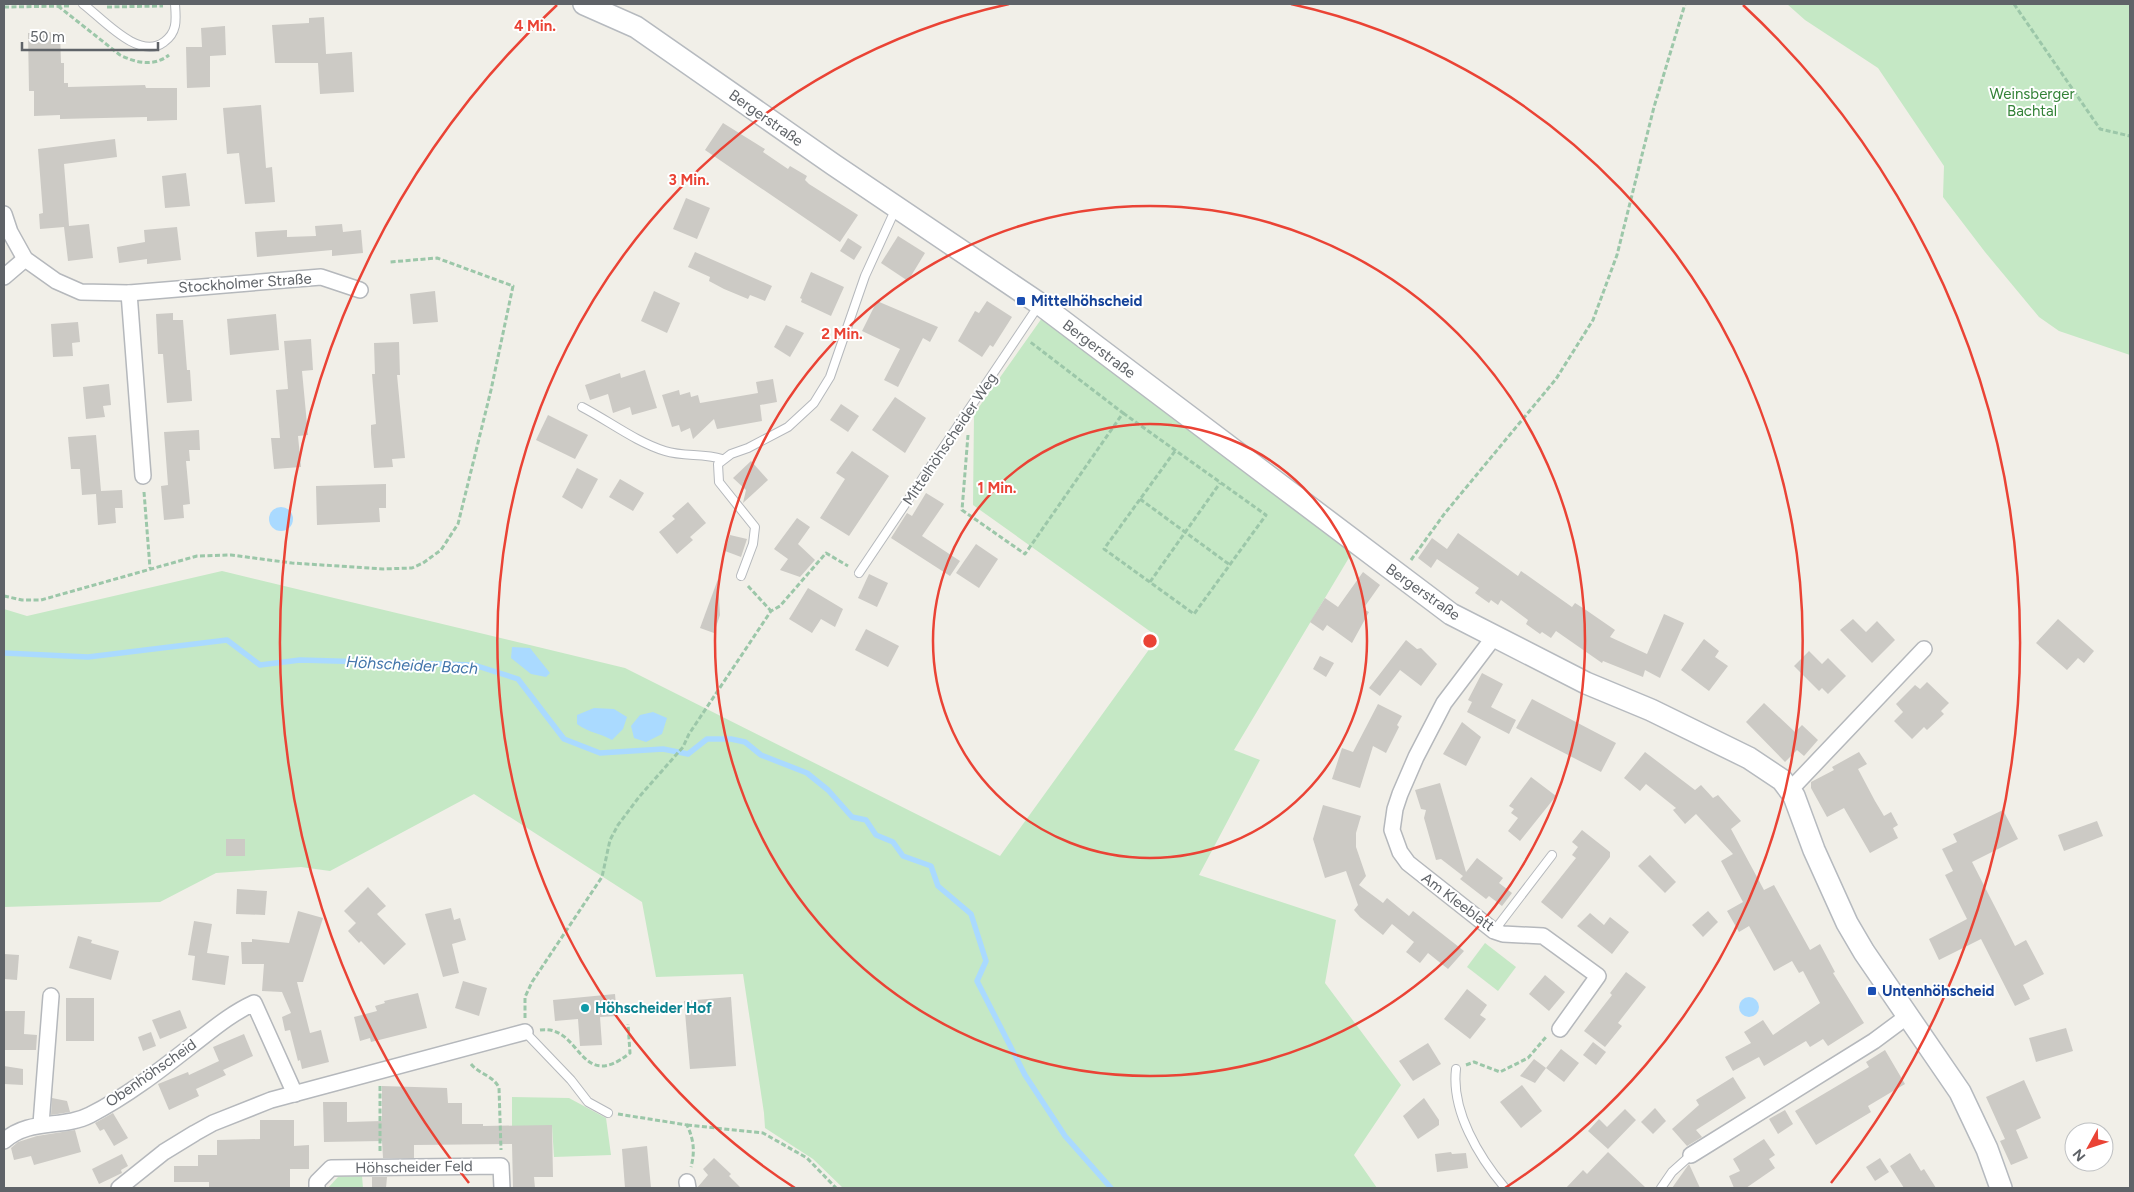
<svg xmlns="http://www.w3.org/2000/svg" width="2134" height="1192" font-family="Figtree,sans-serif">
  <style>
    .green { fill: #c5e8c5 }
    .water { fill: #aadaff }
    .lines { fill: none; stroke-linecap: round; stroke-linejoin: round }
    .stream { stroke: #aadaff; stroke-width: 5.5 }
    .building { fill: #cccac5 }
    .lane-casing { stroke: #b5b8bc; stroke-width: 10 }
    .street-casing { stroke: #b5b8bc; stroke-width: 18 }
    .secondary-casing { stroke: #b6babf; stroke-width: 24 }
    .path { stroke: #9cc7a9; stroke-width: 3; stroke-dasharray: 5 2.5; stroke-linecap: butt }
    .lane { stroke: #fff; stroke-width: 8 }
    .street { stroke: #fff; stroke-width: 15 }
    .secondary { stroke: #fff; stroke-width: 21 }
    .ring { fill: none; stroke: #ea4335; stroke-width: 2.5 }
    .transit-dot { fill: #1a4fb4; stroke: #fff; stroke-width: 2 }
    .culture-dot { fill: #0f9aa8; stroke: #fff; stroke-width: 2 }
    .labels { text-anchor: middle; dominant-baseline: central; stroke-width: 4; stroke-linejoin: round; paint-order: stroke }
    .park-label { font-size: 15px; fill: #348238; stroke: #fff }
    .street-label { font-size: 15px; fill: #5f6368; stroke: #fff }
    .transit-label { font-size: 15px; font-weight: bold; fill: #164399; stroke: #fff; text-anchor: start }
    .culture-label { font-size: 15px; font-weight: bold; fill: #0d838f; stroke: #fff; text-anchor: start }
    .water-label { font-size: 16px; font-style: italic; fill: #4174aa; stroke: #fff }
    .centre { fill: #ea4335; stroke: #fff; stroke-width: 2.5 }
    .ring-label { font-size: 15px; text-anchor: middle; font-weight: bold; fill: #ea4335; stroke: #fff; stroke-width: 4; stroke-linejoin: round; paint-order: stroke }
  </style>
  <rect width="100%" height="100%" fill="#f1efe8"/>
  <!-- green -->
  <g class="green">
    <polygon points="1787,4 2130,4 2130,355 2059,331 2039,317 1985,252 1943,197 1944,166 1878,68 1805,20"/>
    <polygon points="1042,318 1353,551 1234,750 1260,760 1199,875 1336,920 1325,983 1401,1085 1354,1155 1377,1188 843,1188 813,1159 765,1128 764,1113 743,974 656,977 642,902 474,794 330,871 301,867 216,873 160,902 4,907 4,609 27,616 222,571 625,668 1000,856 1158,637 973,505 974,414"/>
    <polygon points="1485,943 1516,967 1498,991 1467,967"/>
    <polygon points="512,1097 569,1098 606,1118 611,1155 554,1157 552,1126 512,1126"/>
    <polygon points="362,1176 363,1188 328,1188 338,1177"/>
  </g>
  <!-- water -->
  <g class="water">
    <circle cx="281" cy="519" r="12"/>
    <polygon points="512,647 530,648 550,673 546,677 531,674 511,658"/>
    <path d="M 594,708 L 614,709 L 627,717 L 623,729 L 612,740 C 600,733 589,733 577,724 L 577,715 Z"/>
    <polygon points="653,712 667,718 662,734 646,742 634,738 631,726 640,715"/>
    <circle cx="1749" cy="1007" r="10"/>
  </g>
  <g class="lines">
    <!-- stream -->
    <polyline class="stream" points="4,653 88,657 227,640 260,665 300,660 474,665 518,679 564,739 600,753 663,749 688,754 707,739 731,739 745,742 761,755 807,773 828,790 852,817 866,820 876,835 893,842 903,856 931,866 938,886 971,914 986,961 977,981 1025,1075 1065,1136 1111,1188"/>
  </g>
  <!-- building -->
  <g class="building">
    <polygon points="324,17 326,54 352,52 354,92 320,94 318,63 275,63 272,25 309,23 309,18"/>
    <polygon points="225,26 226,55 210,56 210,87 187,88 186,47 202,47 201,28"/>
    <polygon points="60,32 61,63 64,63 64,83 68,83 68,87 145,85 146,88 177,88 177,120 147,121 147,117 60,119 60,115 34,116 34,91 29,91 28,33"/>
    <polygon points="261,105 266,168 272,167 275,202 245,204 239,153 227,154 223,108"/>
    <polygon points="723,123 765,149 763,152 788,169 790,166 807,176 805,180 809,184 858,215 840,242 705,150"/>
    <polygon points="115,139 117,157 64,164 69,226 89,224 93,258 68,261 64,227 40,229 39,214 43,213 38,149"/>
    <polygon points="186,173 190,206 165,208 162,176"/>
    <polygon points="686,198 710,208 697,239 673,229"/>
    <polygon points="342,224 343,232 361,230 363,253 332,256 332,250 257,257 255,232 287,230 287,237 316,236 315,226"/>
    <polygon points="177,227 181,260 147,264 147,259 119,263 117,247 145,242 144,230"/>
    <polygon points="898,236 925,253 908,281 881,263"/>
    <polygon points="848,238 862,247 854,260 840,251"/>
    <polygon points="695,252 772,286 765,301 750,295 748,299 724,289 709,281 710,277 688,267"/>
    <polygon points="811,272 844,287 831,316 801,302 802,299 800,298"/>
    <polygon points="435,291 438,322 413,324 410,294"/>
    <polygon points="654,291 680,303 667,333 641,321"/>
    <polygon points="877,301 938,327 930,342 923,338 898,387 884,380 900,349 862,331"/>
    <polygon points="987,301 1012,317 993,347 990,345 982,357 958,341 975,311 979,313"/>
    <polygon points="173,313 173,320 183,320 187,370 190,370 192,401 167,403 163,354 158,354 156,314"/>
    <polygon points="276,314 279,350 230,355 227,319"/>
    <polygon points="78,322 80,342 72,343 73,356 53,357 51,324"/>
    <polygon points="786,325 804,333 790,357 774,347"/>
    <polygon points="311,339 313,370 302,371 308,435 298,436 301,467 274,469 271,438 280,438 276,390 288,389 284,341"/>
    <polygon points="399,342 400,375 397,375 405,458 392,459 393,467 374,468 371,433 371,425 376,424 372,374 375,374 374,343"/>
    <polygon points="645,370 657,408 632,415 630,407 613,413 608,394 590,400 585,385 620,373 621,378"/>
    <polygon points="773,379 777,402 760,405 762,421 717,429 714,419 693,439 690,428 681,432 679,425 672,427 662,395 679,390 680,395 690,392 691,397 698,395 700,403 758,393 756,382"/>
    <polygon points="109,384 111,405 103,406 105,417 86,419 83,387"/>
    <polygon points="895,397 926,418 905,453 872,430"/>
    <polygon points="841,404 859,416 848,432 830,420"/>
    <polygon points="548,415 588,435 575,459 536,440"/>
    <polygon points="199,430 200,450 189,450 190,461 186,461 190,504 183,505 184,518 164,520 161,486 168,485 164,432"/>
    <polygon points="96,435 101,491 122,490 123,508 115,508 116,523 98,525 96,494 82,495 80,469 71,469 68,437"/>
    <polygon points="852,451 889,476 849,536 820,518 845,479 836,473"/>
    <polygon points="751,461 768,480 743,503 746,490 733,478"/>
    <polygon points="577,468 598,479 582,509 562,497"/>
    <polygon points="620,479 644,493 633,511 609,497"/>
    <polygon points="386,484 386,508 379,508 380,522 317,525 316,486"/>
    <polygon points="926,493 944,504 922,536 960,561 950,576 891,538 907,513 912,516"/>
    <polygon points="688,502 706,523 690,537 693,540 677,554 659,532 675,519 672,516"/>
    <polygon points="797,518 810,527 798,544 815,560 800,577 780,570 788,559 774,549"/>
    <polygon points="1458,533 1518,576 1521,571 1572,607 1575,603 1586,610 1615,630 1610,637 1647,654 1664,614 1684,623 1660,678 1645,670 1643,677 1603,661 1602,663 1556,631 1551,638 1542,632 1540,634 1526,624 1528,620 1501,600 1498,605 1491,600 1489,603 1475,593 1479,588 1437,559 1431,568 1418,558 1432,538 1447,549"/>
    <polygon points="730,535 747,539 741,557 725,551"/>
    <polygon points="976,544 998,559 979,588 956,573"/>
    <polygon points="1363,572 1380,585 1363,609 1369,612 1352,643 1327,625 1323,631 1310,622 1325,598 1338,607"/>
    <polygon points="869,574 888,583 877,607 858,598"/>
    <polygon points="718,579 720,615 714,633 700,628"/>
    <polygon points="808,588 843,609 835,627 821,619 812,633 789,619"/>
    <polygon points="1853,619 1866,632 1877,621 1895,640 1872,663 1840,630"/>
    <polygon points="2058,619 2094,651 2084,663 2078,658 2067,670 2036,643"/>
    <polygon points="866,629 899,646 888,667 855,650"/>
    <polygon points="1704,639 1719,651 1715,657 1728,666 1709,691 1681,670"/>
    <polygon points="1406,640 1417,649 1421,648 1437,664 1421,686 1400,670 1380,696 1369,688"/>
    <polygon points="1809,651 1822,664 1828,658 1846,676 1828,694 1822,688 1819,691 1794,666"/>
    <polygon points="1320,656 1334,663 1326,677 1313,669"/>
    <polygon points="1482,673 1503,684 1491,707 1516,720 1509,734 1467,712 1472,702 1468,700"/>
    <polygon points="1927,682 1949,703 1941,711 1944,714 1927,730 1924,727 1912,739 1894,721 1903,712 1896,704 1915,685 1920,689"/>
    <polygon points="1532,699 1616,743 1601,772 1516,728"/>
    <polygon points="1764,703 1795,732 1802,725 1818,740 1804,756 1797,750 1785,762 1746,722"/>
    <polygon points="1378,704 1402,716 1397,725 1399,727 1386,753 1373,746 1360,788 1332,779 1342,748 1353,752"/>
    <polygon points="1462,722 1481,737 1466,766 1443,754"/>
    <polygon points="1645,752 1695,790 1701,785 1713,798 1718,795 1741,821 1731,829 1764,890 1774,885 1810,950 1820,944 1835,972 1833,973 1864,1023 1828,1046 1823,1039 1810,1047 1806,1041 1764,1066 1759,1057 1733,1071 1725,1057 1751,1043 1744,1032 1763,1020 1773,1035 1820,1003 1803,971 1799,973 1792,961 1774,971 1749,926 1739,932 1727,911 1743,902 1721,861 1733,854 1696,814 1685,824 1673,810 1676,808 1646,784 1640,791 1624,778"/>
    <polygon points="1859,752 1867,764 1858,769 1875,801 1884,816 1891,812 1898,825 1893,828 1898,838 1870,853 1844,808 1827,817 1811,788 1811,782 1834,770 1832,767"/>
    <polygon points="1531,777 1556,796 1520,841 1508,831 1518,818 1511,813 1514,809 1509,806"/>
    <polygon points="1440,783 1466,872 1477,858 1503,878 1499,883 1512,893 1502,906 1489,896 1486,899 1460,879 1463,876 1441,859 1436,860 1424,818 1426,810 1421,809 1415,790"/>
    <polygon points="1323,805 1361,816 1356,833 1356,847 1366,876 1359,885 1383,903 1387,898 1409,916 1413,911 1464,951 1448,969 1428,953 1420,963 1406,952 1414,942 1392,924 1383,935 1360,917 1354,910 1358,905 1346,871 1325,878 1313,839"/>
    <polygon points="2003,810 2018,839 1972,862 2015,946 2026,940 2044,974 2023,985 2030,999 2015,1006 1981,939 1939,960 1929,939 1967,919 1945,875 1953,871 1942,849 1957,842 1953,834"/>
    <polygon points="2097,821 2103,836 2064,851 2058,835"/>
    <polygon points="1582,830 1610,852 1610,857 1562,919 1541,902 1576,858 1572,855 1578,847 1572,842"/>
    <rect x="226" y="839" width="19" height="17"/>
    <polygon points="1650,855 1676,882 1665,893 1638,866"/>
    <polygon points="368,887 386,906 377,914 406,944 384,965 361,941 359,943 348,931 356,923 344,911"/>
    <polygon points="237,889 267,891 265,915 236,914"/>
    <polygon points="451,908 454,920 460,918 466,940 452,944 459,973 443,977 425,914"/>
    <polygon points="298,911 323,918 303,982 297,982 310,1033 321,1030 329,1062 302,1069 300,1060 298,1061 290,1030 285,1031 282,1017 291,1013 282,992 262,991 264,964 242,964 241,942 252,942 252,939 289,943"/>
    <polygon points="1708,911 1718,922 1703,937 1692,925"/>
    <polygon points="1590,913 1604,925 1610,917 1629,932 1612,954 1577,926"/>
    <polygon points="194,921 212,924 207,953 229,956 225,985 192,980 195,956 188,955"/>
    <polygon points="78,936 92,940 91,943 119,951 111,980 69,968"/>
    <polygon points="4,954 19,955 17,980 4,979"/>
    <polygon points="1626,972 1646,987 1618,1023 1622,1026 1605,1047 1584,1031 1612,995 1610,993"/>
    <polygon points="1545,975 1565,992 1549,1011 1529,994"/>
    <polygon points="463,981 487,988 479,1016 455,1008"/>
    <polygon points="1467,989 1487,1005 1480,1015 1486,1019 1470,1039 1444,1019"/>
    <polygon points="418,993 427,1028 371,1042 370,1038 360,1041 354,1017 377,1011 375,1006 385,1003 384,1001"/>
    <polygon points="615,994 617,1016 600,1017 602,1045 580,1046 578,1019 555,1021 553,1000"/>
    <polygon points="731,997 736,1066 690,1069 684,1001"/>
    <rect x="66" y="998" width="28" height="43"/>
    <polygon points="180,1010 187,1028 160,1039 152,1020"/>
    <polygon points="4,1011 25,1011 24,1034 37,1035 36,1050 4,1050"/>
    <polygon points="2066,1028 2073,1051 2036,1062 2029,1038"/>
    <polygon points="151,1032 156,1046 143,1051 138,1037"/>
    <polygon points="244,1034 253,1056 223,1070 226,1075 196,1089 199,1096 169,1110 158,1084 188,1072 189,1075 219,1061 213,1047"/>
    <polygon points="1593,1042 1606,1052 1596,1065 1583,1055"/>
    <polygon points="1428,1043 1441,1064 1413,1081 1399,1061"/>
    <polygon points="1561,1049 1579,1063 1564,1082 1546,1068"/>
    <polygon points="1885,1050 1905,1084 1868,1106 1871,1112 1816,1145 1795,1111 1869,1067 1866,1062"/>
    <polygon points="1534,1059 1546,1068 1535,1083 1520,1076"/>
    <polygon points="4,1066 23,1069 23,1085 4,1084"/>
    <polygon points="1733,1077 1746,1098 1696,1130 1702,1137 1687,1146 1672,1129 1699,1105 1696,1100"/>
    <polygon points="2024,1080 2041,1118 2016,1130 2028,1158 2011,1165 2000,1141 2005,1139 1986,1097"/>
    <polygon points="1522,1085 1542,1111 1521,1128 1500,1102"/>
    <polygon points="382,1086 447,1088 448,1103 462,1103 462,1124 483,1124 483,1126 552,1125 553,1177 534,1177 535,1188 513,1188 512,1144 414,1145 414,1158 383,1158 382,1141 324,1142 323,1102 347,1102 347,1122 382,1121"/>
    <polygon points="52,1098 67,1101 70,1112 51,1115"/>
    <polygon points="1424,1098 1439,1120 1439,1125 1418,1139 1403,1116"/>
    <polygon points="1655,1108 1666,1121 1653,1134 1641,1122"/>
    <polygon points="1625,1109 1636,1120 1608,1149 1588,1131 1599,1119 1607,1127"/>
    <polygon points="1785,1110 1793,1124 1778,1134 1769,1119"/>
    <polygon points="113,1113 128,1138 114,1146 104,1129 100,1131 95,1123"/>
    <polygon points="260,1120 294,1120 294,1146 309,1145 309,1169 290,1169 290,1188 209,1188 209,1182 174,1182 174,1166 198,1166 198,1155 217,1155 217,1140 260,1139"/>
    <polygon points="75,1130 81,1152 34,1165 31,1156 14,1160 11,1148 18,1142 37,1136"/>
    <polygon points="1764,1139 1775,1155 1769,1159 1775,1168 1746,1188 1734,1188 1729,1176 1740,1171 1733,1159"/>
    <polygon points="647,1146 651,1188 625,1188 622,1149"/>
    <polygon points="1451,1152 1452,1154 1466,1153 1468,1168 1437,1172 1435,1154"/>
    <polygon points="1608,1152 1646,1188 1566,1188 1583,1170 1587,1174"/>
    <polygon points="1910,1153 1921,1171 1924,1169 1936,1188 1904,1188 1890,1166"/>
    <polygon points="122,1154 128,1166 121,1170 122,1173 99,1184 92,1169"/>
    <polygon points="714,1158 731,1174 729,1176 741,1188 697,1188 708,1175 703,1169"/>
    <polygon points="1880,1158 1889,1172 1875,1181 1866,1167"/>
    <polygon points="1689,1164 1700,1188 1672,1188"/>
    <polygon points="372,1177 387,1177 386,1188 372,1188"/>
  </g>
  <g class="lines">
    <defs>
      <g id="lane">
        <path d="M 83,4 C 103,19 139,61 164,42 C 178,32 176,19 175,4"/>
        <path d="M 582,407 C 609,421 636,442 665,451 C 684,457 703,453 722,459"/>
        <polyline points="859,573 1039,305"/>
        <polyline points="741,576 753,544 755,527 719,482 718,464 731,454 748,448 788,427 814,403 830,377 865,276 896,208"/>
        <polyline points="1494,931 1552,855"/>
        <polyline points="525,1032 571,1080 588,1102 608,1113"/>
        <path d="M 1456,1069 C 1451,1111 1479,1157 1505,1188"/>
        <polyline points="1661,1188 1672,1172 1691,1155"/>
      </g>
      <g id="street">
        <polyline points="4,214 10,232 25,259 56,281 81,292 129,293 321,277 360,290"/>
        <polyline points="4,277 25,259"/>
        <polyline points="129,293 143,476"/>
        <polyline points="1494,637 1444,703 1416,757 1400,794 1395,809 1392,830 1400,852 1408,863 1494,931 1503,934 1543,936 1598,976 1560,1029"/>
        <polyline points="1790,790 1924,649"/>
        <polyline points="41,1124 51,996"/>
        <path d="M 4,1141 C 29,1118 63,1129 90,1115 C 127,1096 159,1071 191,1046 C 212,1030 230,1014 254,1003 L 295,1094"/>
        <polyline points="1691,1155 1874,1041 1909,1015"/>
        <polyline points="687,1182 688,1188"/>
        <polyline points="119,1188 164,1152 195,1133 213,1123 271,1100 525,1032"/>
        <polyline points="317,1188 317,1182 331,1168 501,1166 502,1188"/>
      </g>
      <polyline id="secondary" points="584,4 636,27 834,165 1040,304 1451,614 1586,683 1651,710 1749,758 1782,780 1794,796 1814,850 1847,923 1864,952 1960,1092 1987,1149 2001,1188"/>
    </defs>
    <!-- lane casing -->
    <use href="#lane" class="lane-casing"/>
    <!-- street casing -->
    <use href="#street" class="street-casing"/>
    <!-- secondary casing -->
    <use href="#secondary" class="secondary-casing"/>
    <!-- path -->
    <g class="path">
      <polyline points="2014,4 2100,129 2130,136"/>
      <path d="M 58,6 L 120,55 C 136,63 154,67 169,55"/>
      <polyline points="4,7 71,6"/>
      <polyline points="107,7 163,6"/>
      <polyline points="1123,413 1266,515 1194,614 1104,549 1175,451"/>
      <polyline points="968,435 962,510 1025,554 1123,413 1029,341"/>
      <polyline points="144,492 150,568"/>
      <polyline points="1140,499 1230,565"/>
      <polyline points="1411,560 1445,513 1556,379 1593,320 1617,255 1654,107 1685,4"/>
      <polyline points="1150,582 1220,483"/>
      <polyline points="748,586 771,611"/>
      <polyline points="4,596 22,600 41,600 197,556 231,555 292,563 383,569 412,568 423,563 441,550 458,524 491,390 513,286 437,258 390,262"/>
      <polyline points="525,1018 525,997 532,982 602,877 610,840 618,825 639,797 683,747 689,734 771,611 780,606 826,553 848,566"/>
      <path d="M 540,1030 C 582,1024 578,1094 630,1053 L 628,1024"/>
      <path d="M 471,1064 C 479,1074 494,1076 499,1088 L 501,1150"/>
      <polyline points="1466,1065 1474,1062 1500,1072 1528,1058 1546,1037"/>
      <polyline points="380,1086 380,1152"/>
      <path d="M 618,1114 L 687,1125 C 694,1140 695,1152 691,1167"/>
      <polyline points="687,1125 763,1133 807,1158 836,1188"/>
    </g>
    <!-- lane -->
    <use href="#lane" class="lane"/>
    <!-- street -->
    <use href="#street" class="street"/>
    <!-- secondary -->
    <use href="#secondary" class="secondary"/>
  </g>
  <!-- distance rings -->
  <g class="ring">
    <circle cx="1150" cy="641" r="217"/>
    <circle cx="1150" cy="641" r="435"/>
    <path d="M795 1188A652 652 0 0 1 1009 4M1291 4A652 652 0 0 1 1505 1188"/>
    <path d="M469 1183A870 870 0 0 1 557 5M1743 5A870 870 0 0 1 1831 1183"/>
  </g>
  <!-- markers -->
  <g class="transit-dot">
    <rect x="1016" y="296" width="10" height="10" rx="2.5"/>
    <rect x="1867" y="986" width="10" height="10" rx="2.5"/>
  </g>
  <circle class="culture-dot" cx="585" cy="1008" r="5"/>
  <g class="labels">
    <!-- park labels -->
    <g class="park-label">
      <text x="2032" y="94">Weinsberger<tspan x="2032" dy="17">Bachtal</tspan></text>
    </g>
    <!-- street labels -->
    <g class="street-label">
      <text transform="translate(766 118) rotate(35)">Bergerstraße</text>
      <text transform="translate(245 283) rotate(-4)">Stockholmer Straße</text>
      <text transform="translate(1099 349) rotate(37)">Bergerstraße</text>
      <text transform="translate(950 439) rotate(-56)">Mittelhöhscheider Weg</text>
      <text transform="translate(1423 592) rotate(35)">Bergerstraße</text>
      <text transform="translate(1458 902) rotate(37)">Am Kleeblatt</text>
      <text transform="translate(151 1073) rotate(-35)">Obenhöhscheid</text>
      <text transform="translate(414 1167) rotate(-1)">Höhscheider Feld</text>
    </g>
    <!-- transit labels -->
    <g class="transit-label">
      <text x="1031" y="301">Mittelhöhscheid</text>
      <text x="1882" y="991">Untenhöhscheid</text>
    </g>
    <!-- culture labels -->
    <g class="culture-label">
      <text x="595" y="1008">Höhscheider Hof</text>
    </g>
    <!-- water labels -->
    <g class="water-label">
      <text transform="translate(412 665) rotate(3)">Höhscheider Bach</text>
    </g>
  </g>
  <circle cx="1150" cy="641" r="8" class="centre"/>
  <g class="ring-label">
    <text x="535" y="31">4 Min.</text>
    <text x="689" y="185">3 Min.</text>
    <text x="842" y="339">2 Min.</text>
    <text x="997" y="493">1 Min.</text>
  </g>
  <!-- border -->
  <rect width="2134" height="1192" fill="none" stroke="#5f6368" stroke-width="10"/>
  <!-- north arrow -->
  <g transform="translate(2089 1147) rotate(230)"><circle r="24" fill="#ffffff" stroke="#bfc1c3"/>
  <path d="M0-4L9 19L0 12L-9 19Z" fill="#ea4335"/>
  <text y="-8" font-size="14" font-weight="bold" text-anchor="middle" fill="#5f6368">N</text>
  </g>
  <!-- scale -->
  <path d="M22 42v8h136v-8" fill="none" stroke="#5f6368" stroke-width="2.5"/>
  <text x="30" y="42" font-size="15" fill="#5f6368" stroke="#ffffff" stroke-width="4" paint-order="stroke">50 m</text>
</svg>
